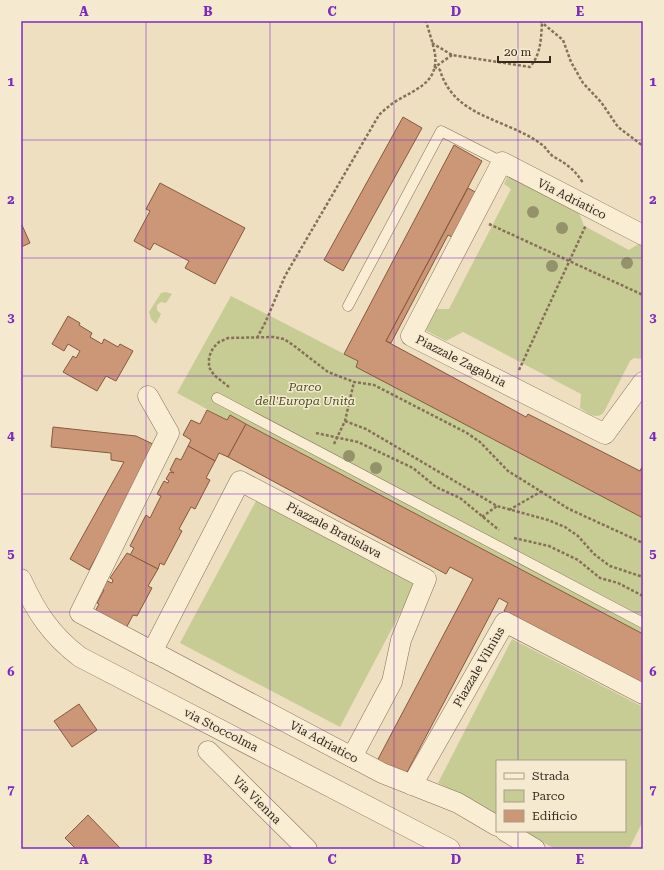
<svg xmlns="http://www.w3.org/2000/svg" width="664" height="870" font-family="'Roboto Serif',serif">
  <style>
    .green { fill: #c7cc95 }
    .building { fill: #cc9776; stroke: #87593e }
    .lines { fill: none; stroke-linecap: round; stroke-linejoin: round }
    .lane-casing { stroke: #877058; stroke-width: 11 }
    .street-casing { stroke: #877058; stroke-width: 21 }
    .path { stroke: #877058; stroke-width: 2.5; stroke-dasharray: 3 2; stroke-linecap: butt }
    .lane { stroke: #f9edd4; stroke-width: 10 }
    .street { stroke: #f9edd4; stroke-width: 20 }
    .tree { fill: #93926a }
    .grid { fill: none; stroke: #7b2cbf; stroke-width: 1; stroke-opacity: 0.55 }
    .labels { text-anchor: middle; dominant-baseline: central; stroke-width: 3; stroke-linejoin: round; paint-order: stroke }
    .street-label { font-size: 12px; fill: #37291d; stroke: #f5ead0 }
    .park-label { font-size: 12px; font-style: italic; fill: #495323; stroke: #f5ead0 }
    .neatline { fill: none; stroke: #7b2cbf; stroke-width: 1.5 }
    .grid-label { font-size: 13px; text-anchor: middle; font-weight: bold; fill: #7b2cbf }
  </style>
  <rect width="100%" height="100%" fill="#eedfc1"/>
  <!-- green -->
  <g class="green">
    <path d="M 508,175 L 579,213 L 584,226 L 588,228 L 629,250 L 638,244 L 643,246 L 643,359 L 634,358 L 630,361 L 604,412 C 596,421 588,413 580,408 L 581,394 L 463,332 L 446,341 L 425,330 L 431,309 L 449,309 L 511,189 L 504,184 Z"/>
    <polygon points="166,292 172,294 166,303 161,302 157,305 157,310 161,314 156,324 151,319 149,312 161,293"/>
    <polygon points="231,296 358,361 356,367 643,518 643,634 230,415 227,420 177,393"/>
    <polygon points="256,501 415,585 340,727 180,643"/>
    <polygon points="512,639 643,707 643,821 629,849 555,849 523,831 625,831 625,761 497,761 497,816 438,783"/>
  </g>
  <!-- building -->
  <g class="building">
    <polygon points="403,117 422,128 343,271 324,260"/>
    <polygon points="454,145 482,161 386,341 526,417 528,414 640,471 643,465 643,518 356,367 358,361 344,354"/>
    <polygon points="160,183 245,228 215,284 185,268 189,261 154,243 150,250 134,241 150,211 146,209"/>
    <polygon points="468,188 477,193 454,238 448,235 391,343 386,341"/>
    <polygon points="21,223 30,243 21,247"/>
    <polygon points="68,316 80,323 79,325 92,333 90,337 102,344 104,339 118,347 120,344 133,351 116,381 106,376 97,391 63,372 73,356 76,358 80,351 68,344 64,351 52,344"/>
    <polygon points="207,410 227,420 230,415 246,424 228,457 219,453 215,461 188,446 191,440 183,435 191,420 200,424"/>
    <polygon points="246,424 643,634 643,684 504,611 508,603 499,598 404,778 376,763 473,579 450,567 446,574 228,457"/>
    <polygon points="53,427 136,436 157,446 89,570 70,559 124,462 111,460 111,453 51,447"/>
    <polygon points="188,446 215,461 206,478 210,480 195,509 191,507 179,529 182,531 164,565 160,563 158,569 130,555 134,548 130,546 146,515 150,518 161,496 157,494 164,481 168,483 169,481 166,479 170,472 174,473 170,470 176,458 181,460"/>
    <polygon points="127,553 158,569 148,586 152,588 137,616 133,615 123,634 92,617 99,604 97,603 104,590 102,590 107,581 112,583 113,580 110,578"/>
    <polygon points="79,704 97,730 72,747 54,721"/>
    <polygon points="88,815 121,849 76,849 65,838"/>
  </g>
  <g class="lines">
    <defs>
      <g id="lane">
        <polyline points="348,306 441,131 502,162"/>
        <polyline points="217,398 643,623"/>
      </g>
      <g id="street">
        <polyline points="643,235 502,162 411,336 605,434 643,382"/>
        <polyline points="148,396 169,433 80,613 382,773 458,803 497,826"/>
        <path d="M 21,579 C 36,612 51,635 80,657 L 450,849"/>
        <polyline points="152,652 240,481 426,579 401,640 392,682 352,757"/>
        <polyline points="208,751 307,849"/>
        <polyline points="412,785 505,622 643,694"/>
        <polyline points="505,831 535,849"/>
      </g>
    </defs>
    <!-- lane casing -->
    <use href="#lane" class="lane-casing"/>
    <!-- street casing -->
    <use href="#street" class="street-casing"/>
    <!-- path -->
    <g class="path">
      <polyline points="540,21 563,40 571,62 583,83 601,102 618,127 643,146"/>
      <path d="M 432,43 L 452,55 L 530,67 C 541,54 541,39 542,23"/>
      <path d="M 452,55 L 435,67 L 440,70 C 454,118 506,118 541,144 C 546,147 549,154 554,157 C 567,164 575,170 583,183"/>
      <polyline points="489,224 643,295"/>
      <path d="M 257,338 L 266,321 L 285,276 L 379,115 C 383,111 388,107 393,103 C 413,90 439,84 435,54 C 433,43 429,32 426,21"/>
      <polyline points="519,370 586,225"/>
      <polyline points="229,387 214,375 209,367 209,357 213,348 219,342 228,338 274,337 284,339 293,345 328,372 354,382 374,385 467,433 480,442 508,471 569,509 643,543"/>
      <polyline points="345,421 366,429 497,506 548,520 565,527 578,536 594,554 610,566 643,577"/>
      <polyline points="316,433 358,442 413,468 436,487 460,498 499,530"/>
      <polyline points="334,444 345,421 354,382"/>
      <polyline points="509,510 542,491"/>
      <polyline points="482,517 497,506"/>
      <polyline points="514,538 549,546 578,560 600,578 618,583 643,596"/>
    </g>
    <!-- lane -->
    <use href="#lane" class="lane"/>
    <!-- street -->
    <use href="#street" class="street"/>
  </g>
  <!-- trees -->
  <g class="tree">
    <circle cx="533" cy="212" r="6"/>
    <circle cx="562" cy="228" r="6"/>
    <circle cx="627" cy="263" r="6"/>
    <circle cx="552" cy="266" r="6"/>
    <circle cx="349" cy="456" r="6"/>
    <circle cx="376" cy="468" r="6"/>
  </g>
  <!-- grid -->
  <path class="grid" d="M 146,21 L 146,849M 270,21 L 270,849M 394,21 L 394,849M 518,21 L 518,761M 21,140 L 643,140M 21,258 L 643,258M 21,376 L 643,376M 21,494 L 643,494M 21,612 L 643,612M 21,730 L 643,730M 518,831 L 518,849"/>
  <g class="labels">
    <!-- street labels -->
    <g class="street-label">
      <text transform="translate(572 199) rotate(27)">Via Adriatico</text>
      <text transform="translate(461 361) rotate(27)">Piazzale Zagabria</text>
      <text transform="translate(334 530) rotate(28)">Piazzale Bratislava</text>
      <text transform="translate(479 667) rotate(-60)">Piazzale Vilnius</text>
      <text transform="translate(221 730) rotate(27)">via Stoccolma</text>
      <text transform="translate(324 742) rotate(28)">Via Adriatico</text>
      <text transform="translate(257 800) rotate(45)">Via Vienna</text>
    </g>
    <!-- park labels -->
    <g class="park-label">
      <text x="305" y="387">Parco<tspan x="305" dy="14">dell'Europa Unita</tspan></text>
    </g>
  </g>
  <!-- border -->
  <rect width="664" height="870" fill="none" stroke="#f5ead0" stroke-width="44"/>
  <!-- legend -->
  <rect x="496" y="760" width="130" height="72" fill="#f5ead0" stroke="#a99d88"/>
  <rect x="504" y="773" width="20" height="6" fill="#f9edd4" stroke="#a99d88"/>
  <text x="532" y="780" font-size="12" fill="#37291d">Strada</text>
  <rect x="504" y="790" width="20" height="12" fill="#c7cc95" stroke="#a99d88"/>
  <text x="532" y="800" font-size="12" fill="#37291d">Parco</text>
  <rect x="504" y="810" width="20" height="12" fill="#cc9776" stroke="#a99d88"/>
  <text x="532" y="820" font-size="12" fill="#37291d">Edificio</text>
  <!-- scale -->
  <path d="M498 56v6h52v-6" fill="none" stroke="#37291d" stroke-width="2"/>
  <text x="504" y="56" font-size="12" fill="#37291d" stroke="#f5ead0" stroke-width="3" paint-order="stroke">20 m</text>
  <rect x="22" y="22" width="620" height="826" class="neatline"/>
  <g class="grid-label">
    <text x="84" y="16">A</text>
    <text x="208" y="16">B</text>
    <text x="332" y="16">C</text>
    <text x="456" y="16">D</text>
    <text x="580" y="16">E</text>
    <text x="11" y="86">1</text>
    <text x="653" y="86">1</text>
    <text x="11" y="204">2</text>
    <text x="653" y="204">2</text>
    <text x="11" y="322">3</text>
    <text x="653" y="322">3</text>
    <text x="11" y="440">4</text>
    <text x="653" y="440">4</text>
    <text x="11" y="558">5</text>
    <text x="653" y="558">5</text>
    <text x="11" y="676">6</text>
    <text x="653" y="676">6</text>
    <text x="11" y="794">7</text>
    <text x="653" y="794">7</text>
    <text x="84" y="864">A</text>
    <text x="208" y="864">B</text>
    <text x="332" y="864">C</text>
    <text x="456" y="864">D</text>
    <text x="580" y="864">E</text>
  </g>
</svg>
